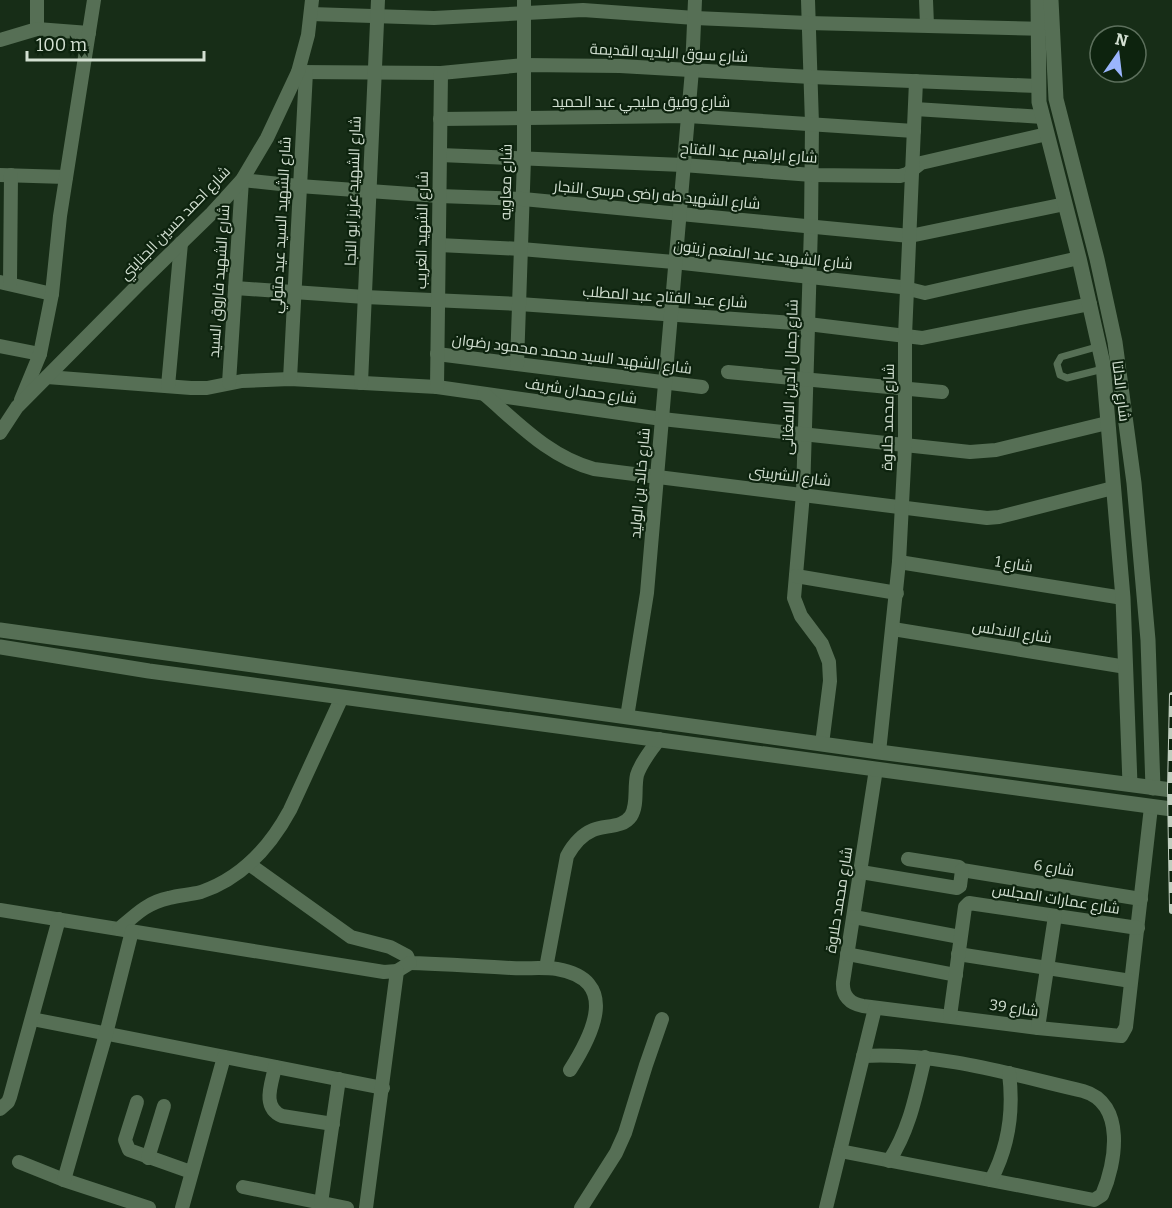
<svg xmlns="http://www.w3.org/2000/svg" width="1172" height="1208" font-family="Bitter,Cairo,serif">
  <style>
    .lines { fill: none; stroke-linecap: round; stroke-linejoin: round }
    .service { stroke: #566f55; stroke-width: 7 }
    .minor { stroke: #566f55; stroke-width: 14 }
    .tertiary { stroke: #566f55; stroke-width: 15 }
    .secondary { stroke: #566f55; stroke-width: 15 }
    .rail-casing { stroke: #c0cebf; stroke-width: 6 }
    .rail { stroke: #0d230e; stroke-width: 4; stroke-dasharray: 11; stroke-linecap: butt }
    .labels { text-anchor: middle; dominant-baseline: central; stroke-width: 4.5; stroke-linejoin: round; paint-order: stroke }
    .street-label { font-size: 15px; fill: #d3e0d2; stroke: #0d230e }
  </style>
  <rect width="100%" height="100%" fill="#172d17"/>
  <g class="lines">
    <!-- service -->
    <polyline class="service" points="1100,346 1061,357 1057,364 1060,375 1067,378 1103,369"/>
    <!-- minor -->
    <g class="minor">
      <polyline points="37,0 37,29 89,33"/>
      <polyline points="808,0 812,124 811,226 803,494 794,598 801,616 822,644 829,662 830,681 822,744"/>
      <polyline points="926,0 927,25"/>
      <polyline points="311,14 434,18 583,10 695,18 808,23 1049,29"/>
      <polyline points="0,40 37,29"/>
      <polyline points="298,72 441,73 524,65 620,66 811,77 1038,86"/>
      <polyline points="915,109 1043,117"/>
      <polyline points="440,119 688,116 914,131"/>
      <polyline points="440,155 683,165 812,175 900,176 907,174 921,163 1047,134"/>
      <polyline points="0,175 66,177"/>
      <polyline points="439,245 521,249 674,262 901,287 925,293 1079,258"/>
      <polyline points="0,282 52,294"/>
      <polyline points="10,283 11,175"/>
      <polyline points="235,288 365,297 519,304 808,324 922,338 1090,304"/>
      <polyline points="0,346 40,354"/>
      <polyline points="437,354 702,387"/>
      <polyline points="517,364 524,159 524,0"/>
      <polyline points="728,372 942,392"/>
      <polyline points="47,377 191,388 207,388 242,381 290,379 437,387 662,419 970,452 996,450 1107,423"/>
      <polyline points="290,379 306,72"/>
      <polyline points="229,383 242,180 299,186 439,196 523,199 910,236 1065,204"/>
      <polyline points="361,383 378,0"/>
      <polyline points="168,386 181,243"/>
      <polyline points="437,387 441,73"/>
      <path d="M 484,394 C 518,423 549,457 594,469 L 987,518 L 999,517 L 1113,488"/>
      <polyline points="21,400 40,354 52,294 60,216 94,0"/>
      <polyline points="0,433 17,407 139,284 212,213 242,180 267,138 298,72 308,35 312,0"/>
      <polyline points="899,562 1123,598"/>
      <polyline points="796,576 897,593"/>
      <polyline points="893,629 1126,667"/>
      <polyline points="627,717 647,593 692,70 695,0"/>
      <polyline points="879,752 899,562 905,446 905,336 916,81"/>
      <path d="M 876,769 L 843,982 C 842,996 850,1004 863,1006 L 1038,1028 L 1121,1036 L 1126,1027 L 1151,807"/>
      <polyline points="908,859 959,867 962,870 1141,899"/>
      <path d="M 249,864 L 351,937 L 390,947 L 407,956 L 410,963 C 444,964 478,966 511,968 C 527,969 542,967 557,969 C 620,980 593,1034 570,1070"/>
      <polyline points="861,872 957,888 960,886 962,870"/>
      <polyline points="0,910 384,972 397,971 410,963"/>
      <polyline points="854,917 960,937"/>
      <path d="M 119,929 C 135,915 148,902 169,898 C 179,895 190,895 201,892 C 242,878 270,847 290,810 L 342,697"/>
      <polyline points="847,954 956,975"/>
      <polyline points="958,954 1131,981"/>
      <path d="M 546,968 L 567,856 C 573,845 581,835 593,830 C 605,825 623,828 631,816 C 638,805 634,788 637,775 C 641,762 651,751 659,739"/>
      <polyline points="950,1016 965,907 969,903 1138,928"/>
      <polyline points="32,1019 383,1088"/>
      <polyline points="1038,1028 1055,916"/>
      <path d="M 275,1067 C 272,1083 261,1107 282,1116 L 333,1124"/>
      <polyline points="137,1102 125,1140 129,1150 191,1172"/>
      <polyline points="0,1109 8,1102 10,1097 59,919"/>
      <path d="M 840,1151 L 1094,1200 L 1102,1195 C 1116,1163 1126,1103 1083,1091 C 1010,1074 938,1052 863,1056"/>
      <polyline points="148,1158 164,1106"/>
      <path d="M 889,1161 C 910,1129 916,1094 925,1057"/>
      <polyline points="19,1162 64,1180 149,1208"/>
      <polyline points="64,1180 106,1034 132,931"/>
      <path d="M 991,1180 C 1009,1146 1014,1112 1009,1073"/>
      <polyline points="243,1187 347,1208"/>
      <polyline points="321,1203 339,1079"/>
      <polyline points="182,1208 224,1057"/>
      <polyline points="366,1208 397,971"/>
      <polyline points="581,1208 616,1153 625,1133 646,1065 662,1019"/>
      <polyline points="826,1208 875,1008"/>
    </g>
    <!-- tertiary -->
    <g class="tertiary">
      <polyline points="1038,0 1039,102 1079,258 1103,364 1123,598 1130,784"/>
      <polyline points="1051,0 1056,99 1097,259 1115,342 1134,483 1148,640 1153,788"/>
    </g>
    <!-- secondary -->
    <g class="secondary">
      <polyline points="0,630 879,752 1172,790"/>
      <polyline points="0,647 149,671 1172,809"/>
    </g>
    <defs>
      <polyline id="rail" points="1172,695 1170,790 1172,911"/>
    </defs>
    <!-- rail casing -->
    <use href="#rail" class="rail-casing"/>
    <!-- rail -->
    <use href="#rail" class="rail"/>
  </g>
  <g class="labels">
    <!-- street labels -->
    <g class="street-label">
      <text transform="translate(669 53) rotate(3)">شارع سوق البلديه القديمة</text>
      <text x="641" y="102">شارع وفيق مليجي عبد الحميد</text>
      <text transform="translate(749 153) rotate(4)">شارع ابراهيم عبد الفتاح</text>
      <text transform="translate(506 182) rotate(-89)">شارع معاويه</text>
      <text transform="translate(353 191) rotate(-88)">شارع الشهيد عزيز ابو النجا</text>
      <text transform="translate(657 195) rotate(5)">شارع الشهيد طه راضى مرسى النجار</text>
      <text transform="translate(175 223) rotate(-46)">شارع احمد حسين الجنايني</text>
      <text transform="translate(281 225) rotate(-87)">شارع الشهيد السيد عيد متولي</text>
      <text transform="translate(422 230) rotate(-89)">شارع الشهيد الغريب</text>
      <text transform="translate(763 255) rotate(6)">شارع الشهيد عبد المنعم زيتون</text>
      <text transform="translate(219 281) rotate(-86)">شارع الشهيد فاروق السيد</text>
      <text transform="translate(665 297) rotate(4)">شارع عبد الفتاح عبد المطلب</text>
      <text transform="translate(572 354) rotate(7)">شارع الشهيد السيد محمد محمود رضوان</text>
      <text transform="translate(790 377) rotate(-88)">شارع جمال الدين الافغانى</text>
      <text transform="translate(581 391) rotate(8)">شارع حمدان شريف</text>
      <text transform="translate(1121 391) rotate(83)">شارع الدلتا</text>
      <text transform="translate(888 417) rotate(-89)">شارع محمد حلاوة</text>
      <text transform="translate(790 476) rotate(7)">شارع الشربينى</text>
      <text transform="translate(640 483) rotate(-85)">شارع خالد بن الوليد</text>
      <text transform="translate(1014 564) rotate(9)">شارع 1</text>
      <text transform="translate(1012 632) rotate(9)">شارع الاندلس</text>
      <text transform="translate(1054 868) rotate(9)">شارع 6</text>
      <text transform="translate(1056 899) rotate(9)">شارع عمارات المجلس</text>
      <text transform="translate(839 900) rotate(-81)">شارع محمد حلاوة</text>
      <text transform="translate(1014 1008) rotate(8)">شارع 39</text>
    </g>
  </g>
  <!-- north arrow -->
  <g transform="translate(1118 54) rotate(14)"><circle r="28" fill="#0d230e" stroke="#5c6f5c" stroke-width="1.5"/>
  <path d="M0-4.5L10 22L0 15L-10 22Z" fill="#9ab5fd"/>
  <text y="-9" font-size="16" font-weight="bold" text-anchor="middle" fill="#d3e0d2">N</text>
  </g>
  <!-- scale -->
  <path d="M27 51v9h177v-9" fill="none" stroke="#d3e0d2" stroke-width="3"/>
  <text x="36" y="51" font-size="18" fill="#d3e0d2" stroke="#0d230e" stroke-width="4.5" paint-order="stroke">100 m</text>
</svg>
